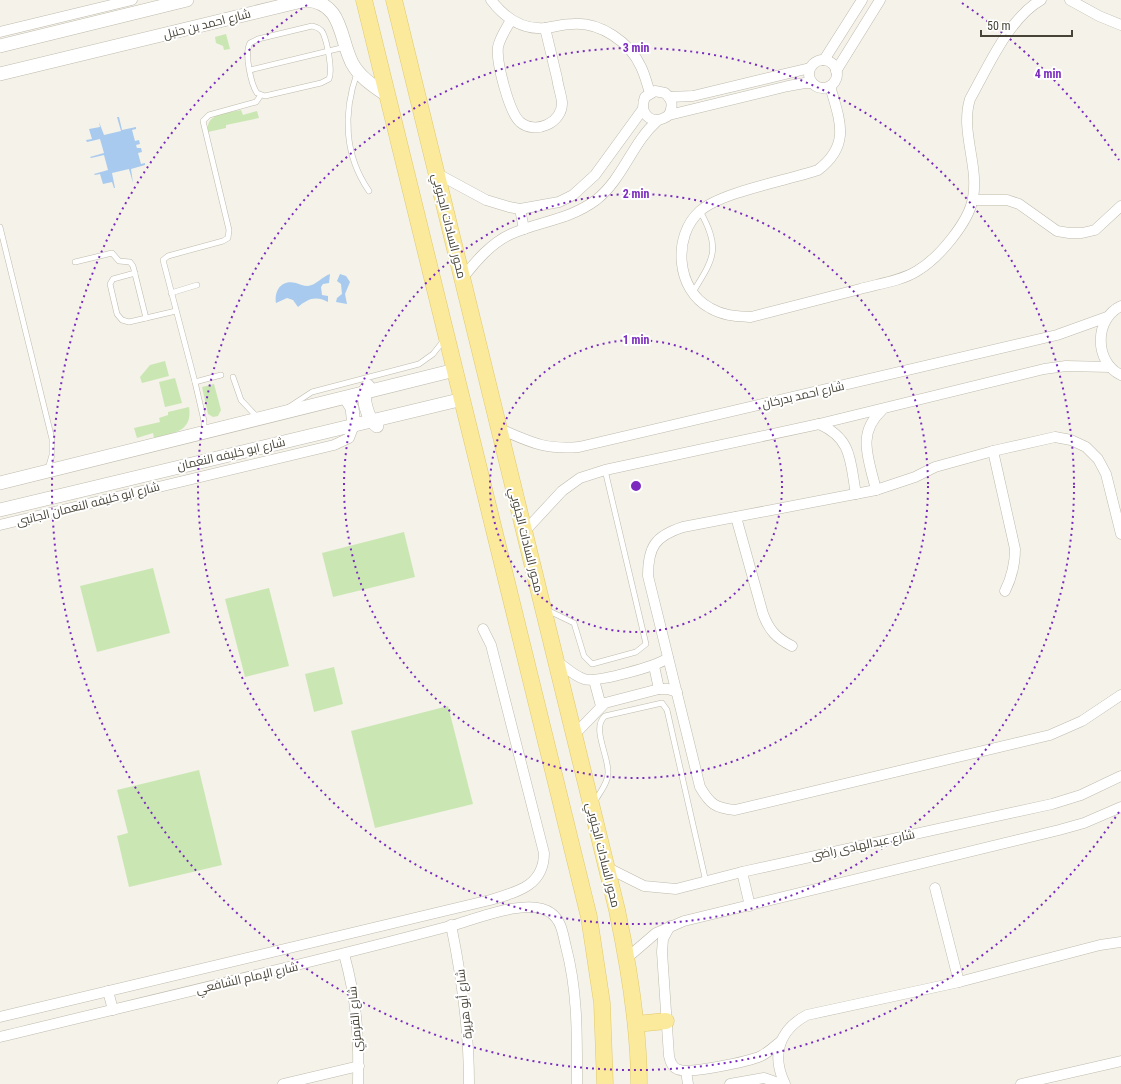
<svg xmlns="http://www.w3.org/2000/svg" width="1121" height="1084" font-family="'Roboto Condensed',Cairo,sans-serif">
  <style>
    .green { fill: #cae7b3 }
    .water { fill: #a8caee }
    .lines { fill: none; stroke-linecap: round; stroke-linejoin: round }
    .service-casing { stroke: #bfbaac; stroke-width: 6 }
    .minor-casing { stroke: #bfbaac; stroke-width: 11 }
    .tertiary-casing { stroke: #bfbaac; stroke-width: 14 }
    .primary-casing { stroke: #e0c96b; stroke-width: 17 }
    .service { stroke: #fff; stroke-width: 5 }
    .minor { stroke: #fff; stroke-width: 10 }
    .tertiary { stroke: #fff; stroke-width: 13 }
    .primary { stroke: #fbea9b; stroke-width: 16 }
    .ring { fill: none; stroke: #7b2cbf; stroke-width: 2; stroke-dasharray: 2 4 }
    .labels { text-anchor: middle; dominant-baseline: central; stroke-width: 4; stroke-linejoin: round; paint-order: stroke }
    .street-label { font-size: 12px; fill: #474337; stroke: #fff }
    .centre { fill: #7b2cbf; stroke: #fff; stroke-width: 2 }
    .ring-label { font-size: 12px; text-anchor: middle; font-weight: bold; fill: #7b2cbf; stroke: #fff; stroke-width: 4; stroke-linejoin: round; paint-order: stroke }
  </style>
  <rect width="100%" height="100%" fill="#f4f2e9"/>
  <!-- green -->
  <g class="green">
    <polygon points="226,34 230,49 224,50 223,46 216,43 215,37"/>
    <path d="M 241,110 L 243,115 L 257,111 L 259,118 L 226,125 L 226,128 L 208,132 C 205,113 227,113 241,110 Z"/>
    <polygon points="165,361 169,376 142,383 140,377 150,365"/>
    <polygon points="175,378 182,403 165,407 159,382"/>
    <polygon points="214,384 221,410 218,416 213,417 208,414 202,387"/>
    <path d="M 189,407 C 193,432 173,433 154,438 L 153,433 L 137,438 L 134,428 L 160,422 L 159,418 L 168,415 L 168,412 Z"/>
    <polygon points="404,532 415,577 333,597 322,553"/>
    <polygon points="153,568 170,633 97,652 80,586"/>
    <polygon points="269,588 289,666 245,677 225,599"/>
    <polygon points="334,667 343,704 314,712 305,674"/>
    <polygon points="448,706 473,804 375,828 351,731"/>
    <polygon points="199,770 222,865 129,887 117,836 128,833 117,790"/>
  </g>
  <!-- water -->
  <g class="water">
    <polygon points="117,117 119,117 122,130 136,127 136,129 132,130 135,141 139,140 140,144 136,145 137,148 141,148 142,152 138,153 141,164 145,163 145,165 131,169 133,183 129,169 112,173 115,188 114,188 112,182 103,184 100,174 95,175 94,174 108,170 104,155 91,158 90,157 104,153 100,139 87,142 86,140 92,139 89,129 100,127 99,122 104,135 121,131"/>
    <path d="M 330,274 L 329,283 L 323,284 L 321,287 L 322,295 L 328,296 L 328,302 C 316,295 307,299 298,307 L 293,300 L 287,298 L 276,303 C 274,290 282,279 296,283 C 300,284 303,286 308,286 C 316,285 322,277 330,274 Z"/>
    <polygon points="340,274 346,276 350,282 345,294 347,304 336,302 337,298 342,294 341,284 337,281"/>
  </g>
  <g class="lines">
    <defs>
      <g id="service">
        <path d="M 312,26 C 317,27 321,29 323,33 C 327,42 333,70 329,79 L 321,83 L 265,96 L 257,93 C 251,84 244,53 250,43 L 258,39 Z"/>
        <polyline points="250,70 345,47"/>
        <path d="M 357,73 C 343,113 344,155 369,191"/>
        <polyline points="0,227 52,439 52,455 48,469"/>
        <polyline points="75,262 112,253 119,261 130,262 133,266 146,318"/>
        <polyline points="135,273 113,279 110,284 117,314 122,320 129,322 176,311"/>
        <path d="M 693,292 C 714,258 721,249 700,211"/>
        <polyline points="171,293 197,285"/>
        <polyline points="233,377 241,400 258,418"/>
        <polyline points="195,382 221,375"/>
        <polyline points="289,407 312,392 419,364 433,354 444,340"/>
        <polyline points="204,431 204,421 195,382 163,260 168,256 223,241 228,238 229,230 203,121 209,115 256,102 261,95"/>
        <polyline points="547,610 574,623 584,656 592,664 636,652 646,644 605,470"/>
        <path d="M 595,801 C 600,792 608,783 608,773 C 609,756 591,728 605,716 L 662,703 L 667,710 L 706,882"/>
      </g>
      <g id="minor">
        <path d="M 491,0 C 504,17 522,30 545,28 C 554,27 563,24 573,24 C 600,22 630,42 641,67 C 645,75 647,84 650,93"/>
        <polyline points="1070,0 1099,16 1121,25"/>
        <path d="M 511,20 C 506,29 500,37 498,47 C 496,62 509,112 520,122 C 535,135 563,123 562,102 C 561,94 558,86 557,78 C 553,61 549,45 545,28"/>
        <polyline points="0,32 132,0"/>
        <polyline points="824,60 862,0"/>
        <circle cx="823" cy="74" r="14"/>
        <polyline points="836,71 880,0"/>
        <path d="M 830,86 C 840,121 851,145 818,170 C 789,180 721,192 700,211 C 672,236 676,290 710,308 C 724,316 736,316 751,317 C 787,308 824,298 860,289 C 878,284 901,281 917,271 C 939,258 969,222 973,198 C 979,165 960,131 970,99 C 988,67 1009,18 1041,0"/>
        <polyline points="669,97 693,96 810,68"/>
        <path d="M 669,115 C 673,106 673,100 665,93 L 655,91 L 645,97 C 638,115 653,127 669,115 L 788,86 L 805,83 L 812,83"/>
        <polyline points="436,173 486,200 509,207 520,209 559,202 573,195 595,175 643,109"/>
        <polyline points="973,200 1007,200 1019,204 1057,231 1069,233 1082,233 1095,230 1121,206"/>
        <polyline points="520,209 524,229"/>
        <path d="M 462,279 C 475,262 491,243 511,234 C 540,221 569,220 596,200 C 623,179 632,143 657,121"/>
        <path d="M 1121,306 C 1094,319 1094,362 1121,375"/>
        <path d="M 819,424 C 853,439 850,462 856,494"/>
        <path d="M 498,428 C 530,442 544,450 579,447 L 1057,335 L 1107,317"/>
        <path d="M 993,451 L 1015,549 C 1015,565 1012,577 1005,591"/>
        <path d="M 876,490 C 869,459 856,434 882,410"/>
        <path d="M 736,517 L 763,614 C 769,630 776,638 792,646"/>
        <polyline points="0,525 334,445 349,438 354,425"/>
        <polyline points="524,532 562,491 580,478 605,470 819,424 1044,369 1066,366 1110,367"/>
        <path d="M 1121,534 L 1106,474 L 1098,459 L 1086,447 L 1071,440 L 1055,437 L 993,451 L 935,467 L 915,477 L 876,490 L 683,527 C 655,536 648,547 648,576 L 700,787 C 710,804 715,808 735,810 L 1050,735 L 1082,721 L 1121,695"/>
        <path d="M 555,660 C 564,666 574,676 584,679 C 597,683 657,666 668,658"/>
        <polyline points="654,666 659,689"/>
        <polyline points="594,680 601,706"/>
        <polyline points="573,736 605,703 659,689 668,689 677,692"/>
        <polyline points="606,867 644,886 676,889 742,872 1052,804 1081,795 1121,776"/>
        <polyline points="742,872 750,906"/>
        <polyline points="935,888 959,982"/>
        <path d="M 451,925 C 462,978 469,1030 469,1084"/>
        <path d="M 670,926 L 663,939 L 662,952 L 669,1056 C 670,1061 672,1067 677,1069 C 687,1075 750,1061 761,1056 C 769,1052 775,1046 781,1041"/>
        <path d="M 344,954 C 357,1001 359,1036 358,1084"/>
        <polyline points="627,958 656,933 684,921 1059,830 1084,823 1121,807"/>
        <polyline points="108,991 113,1010"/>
        <path d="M 0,1017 L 490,900 C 517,892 544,886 544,853 L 491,645 L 483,629"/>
        <path d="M 0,1037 C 152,1000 303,965 454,925 C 478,918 530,897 551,913 C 562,921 563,935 566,947 C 578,992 577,1037 577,1084"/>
        <polyline points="686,1071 688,1084"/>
        <polyline points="283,1084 359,1066"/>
        <polyline points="730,1084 764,1078 781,1084"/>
        <path d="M 785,1084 C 771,1055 779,1030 807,1015 L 959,982 L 1100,945 L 1121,942"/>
        <polyline points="1021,1084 1121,1061"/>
      </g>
      <g id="tertiary">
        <polyline points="0,46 187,0"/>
        <path d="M 0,74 L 306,0 C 343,3 339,37 352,63 C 360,78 375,87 388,96"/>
        <path d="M 368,386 C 360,396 368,420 377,426"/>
        <polyline points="346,398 352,408 354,425"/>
        <polyline points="0,483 455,370"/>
        <polyline points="0,510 463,399"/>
      </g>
      <g id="primary">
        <polyline points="364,0 589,917 602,1003 605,1084"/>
        <path d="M 394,0 L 617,910 C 629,967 639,1026 639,1084"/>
        <polyline points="636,1024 666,1021"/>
      </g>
    </defs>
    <!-- service casing -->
    <use href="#service" class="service-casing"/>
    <!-- minor casing -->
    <use href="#minor" class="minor-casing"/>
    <!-- tertiary casing -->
    <use href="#tertiary" class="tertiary-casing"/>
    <!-- primary casing -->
    <use href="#primary" class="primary-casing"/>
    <!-- service -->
    <use href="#service" class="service"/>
    <!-- minor -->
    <use href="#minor" class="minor"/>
    <!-- tertiary -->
    <use href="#tertiary" class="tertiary"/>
    <!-- primary -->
    <use href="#primary" class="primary"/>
  </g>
  <!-- distance rings -->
  <g class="ring">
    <circle cx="636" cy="486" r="146"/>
    <circle cx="636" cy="486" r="292"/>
    <circle cx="636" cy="486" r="438"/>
    <path d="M1119 812A583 583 0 1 1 310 3M962 3A583 583 0 0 1 1119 160"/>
  </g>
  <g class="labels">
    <!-- street labels -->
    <g class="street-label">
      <text transform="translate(207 24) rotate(-14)">شارع احمد بن حنبل</text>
      <text transform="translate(449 226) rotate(76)">محور السادات الجنوبي</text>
      <text transform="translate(803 395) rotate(-13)">شارع احمد بدرخان</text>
      <text transform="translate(231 454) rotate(-13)">شارع ابو خليفه النعمان</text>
      <text transform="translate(88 504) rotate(-14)">شارع ابو خليفه النعمان الجانبى</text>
      <text transform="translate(526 540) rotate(76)">محور السادات الجنوبي</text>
      <text transform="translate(863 845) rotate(-12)">شارع عبدالهادى راضى</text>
      <text transform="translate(603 855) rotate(76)">محور السادات الجنوبي</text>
      <text transform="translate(247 978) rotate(-13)">شارع الإمام الشافعي</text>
      <text transform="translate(464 1004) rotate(-96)">شارع أبو هريرة</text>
      <text transform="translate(355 1019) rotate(-95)">شارع القرمزي</text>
    </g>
  </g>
  <circle cx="636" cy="486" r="6" class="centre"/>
  <g class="ring-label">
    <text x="636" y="52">3 min</text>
    <text x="1048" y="78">4 min</text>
    <text x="636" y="198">2 min</text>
    <text x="636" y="344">1 min</text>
  </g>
  <!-- scale -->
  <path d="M981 30v6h91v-6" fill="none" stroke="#474337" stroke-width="2"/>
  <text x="987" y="30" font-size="12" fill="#474337" stroke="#ffffff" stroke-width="3" paint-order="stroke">50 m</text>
</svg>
